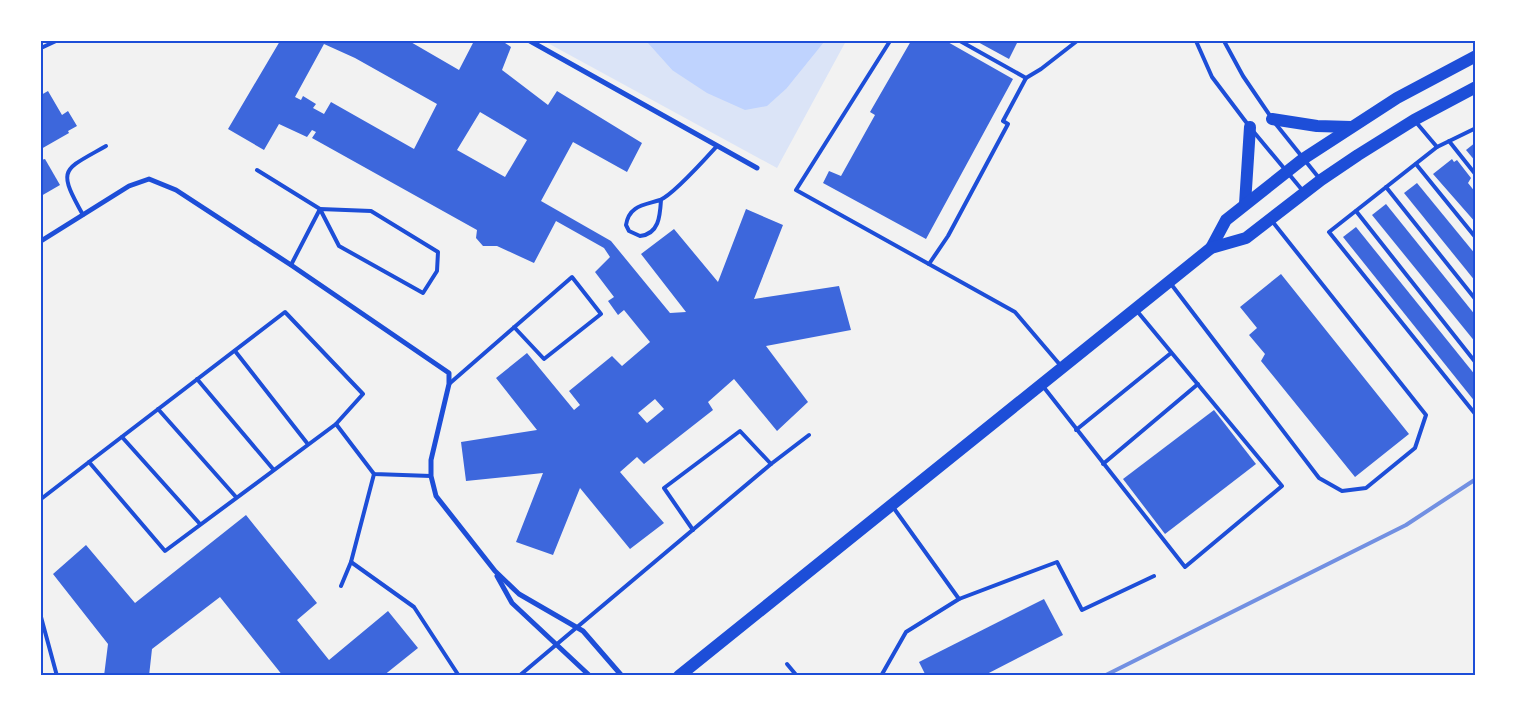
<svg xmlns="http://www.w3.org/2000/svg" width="1517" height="717" font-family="'Exo 2',sans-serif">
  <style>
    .green { fill: #dbe4f7 }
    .water { fill: #bfd3fe }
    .building { fill: #3d67dc; fill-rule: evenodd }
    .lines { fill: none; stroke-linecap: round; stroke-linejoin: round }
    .service { stroke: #1d4ed8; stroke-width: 4 }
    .minor { stroke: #1d4ed8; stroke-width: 5 }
    .primary { stroke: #1d4ed8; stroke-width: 12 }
    .rail { stroke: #7290e2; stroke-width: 4 }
    .neatline { fill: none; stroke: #1d4ed8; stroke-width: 2 }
  </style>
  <rect width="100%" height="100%" fill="#f2f2f2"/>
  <!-- green -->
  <polygon class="green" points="544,41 646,41 672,70 787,88 825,41 846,41 777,168"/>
  <!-- water -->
  <polygon class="water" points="646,41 825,41 787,88 767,106 745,110 707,93 672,70"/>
  <!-- building -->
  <g class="building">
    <path d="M 280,41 L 409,41 L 459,70 L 474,41 L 502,41 L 511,47 L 502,70 L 548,105 L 557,91 L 642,143 L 627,172 L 573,142 L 541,201 L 611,241 L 670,313 L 686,312 L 641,254 L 674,229 L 718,282 L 746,209 L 783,225 L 754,299 L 839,286 L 851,330 L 766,346 L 808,402 L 777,431 L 734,379 L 708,402 L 713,410 L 644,464 L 637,457 L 620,472 L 664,523 L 630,549 L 580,488 L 553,555 L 516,542 L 543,473 L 466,481 L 461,442 L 537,430 L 496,378 L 527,353 L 574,410 L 580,405 L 569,391 L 612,356 L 622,366 L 650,342 L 624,310 L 618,315 L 608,301 L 614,297 L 595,272 L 610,257 L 604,248 L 556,221 L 534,263 L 497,246 L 483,246 L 476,238 L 477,230 L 312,138 L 316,132 L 312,130 L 307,137 L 279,124 L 264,150 L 228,129 ZM 324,44 L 355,58 L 437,104 L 414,149 L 331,102 L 324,114 L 313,108 L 316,104 L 303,96 L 301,100 L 295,97 ZM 480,112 L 527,140 L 505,177 L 457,150 ZM 655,399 L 664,409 L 647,423 L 638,413 Z"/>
    <polygon points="911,41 946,41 1013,79 926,239 823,183 829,171 841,176 875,115 870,112"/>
    <polygon points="976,41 1018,41 1009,59"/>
    <polygon points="48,91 62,115 68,111 77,126 68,131 69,133 41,149 41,95"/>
    <polygon points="1476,142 1476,162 1466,150"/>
    <polygon points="45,159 60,185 41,196 41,160"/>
    <polygon points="1452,159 1454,162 1457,160 1471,178 1468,183 1476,193 1476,223 1433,174"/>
    <polygon points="1417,183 1476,255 1476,282 1404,193"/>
    <polygon points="1386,204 1476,316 1476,343 1372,215"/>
    <polygon points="1356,227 1476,376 1476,403 1343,237"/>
    <polygon points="1281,274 1409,434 1355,477 1261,361 1265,354 1249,335 1257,328 1240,307"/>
    <polygon points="1214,410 1256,464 1165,534 1123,479"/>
    <polygon points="246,515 317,603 297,620 329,660 388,611 418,648 383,676 283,676 220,597 152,649 149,676 104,676 108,644 53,574 86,545 135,603"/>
    <polygon points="1044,599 1063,635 983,676 926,676 919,662"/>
  </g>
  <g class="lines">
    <!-- service -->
    <g class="service">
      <polyline points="890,41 796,190 1015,312 1061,366"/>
      <polyline points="960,41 1026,78"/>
      <polyline points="1196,41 1212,77 1249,126"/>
      <polyline points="1224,41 1243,76 1271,117"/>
      <polyline points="41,48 56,41"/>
      <polyline points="1415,121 1437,147 1329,232 1476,415"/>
      <polyline points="1275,123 1319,178"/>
      <polyline points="1253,131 1303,191"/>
      <polyline points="1449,141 1476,175"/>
      <polyline points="1437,147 1476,128"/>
      <polyline points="1416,164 1476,238"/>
      <polyline points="257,170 320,209 291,265"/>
      <polyline points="1386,187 1476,300"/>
      <path d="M 661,200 C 660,216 659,234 640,236 L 629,231 L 626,225 C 629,205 645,205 660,200 C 673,195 707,157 717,146"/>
      <polygon points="320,209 371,211 438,252 437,271 423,293 339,246"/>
      <polyline points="1356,211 1476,363"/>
      <path d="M 83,215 C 57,168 62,171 106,146"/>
      <polyline points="929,264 948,236 1008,124 1003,121 1026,78 1041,69 1077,41"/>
      <polyline points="1171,284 1319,478 1342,491 1366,488 1415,448 1426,415 1272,221"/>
      <polygon points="285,312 363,394 336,424 165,551 89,462"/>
      <polyline points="235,351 307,443"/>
      <polyline points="197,379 273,469"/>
      <polyline points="449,384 572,277 601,314 544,359 514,327"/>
      <polyline points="1042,385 1185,567 1282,486 1137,311"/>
      <polyline points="158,409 236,497"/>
      <polyline points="336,424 374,474 431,476"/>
      <polyline points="1076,430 1171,353"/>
      <polyline points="122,437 200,524"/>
      <polyline points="1103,464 1198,384"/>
      <polyline points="41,499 89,462"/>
      <polyline points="693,530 664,488 740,431 771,464"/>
      <polyline points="351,562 414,607 459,676"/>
      <polyline points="341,586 351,562 374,474"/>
      <polyline points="959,599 1057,562 1082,610 1154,576"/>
      <polyline points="41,617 57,676"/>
      <polyline points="787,664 797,676"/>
      <polyline points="519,676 771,464 809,435"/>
      <polyline points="881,676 906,632 959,599 893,507"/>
    </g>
    <!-- minor -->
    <g class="minor">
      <polyline points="530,41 757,168"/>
      <polyline points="41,241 129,186 149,179 176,190 291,265 449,373 449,384 431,460 431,476 436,496 495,571 519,594 583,631 622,676"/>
      <polyline points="497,576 512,603 590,676"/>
    </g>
    <!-- primary -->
    <g class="primary">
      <polyline points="1272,119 1317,126 1351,127"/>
      <polyline points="1245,204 1250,127"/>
      <polyline points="1211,248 1226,220 1303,159 1397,98 1476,56"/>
      <polyline points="679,676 1211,248 1246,238 1321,180 1358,155 1414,120 1476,87"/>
    </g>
    <!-- rail -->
    <polyline class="rail" points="1104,676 1406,525 1476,479"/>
  </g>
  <!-- border -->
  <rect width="1517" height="717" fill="none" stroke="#ffffff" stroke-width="85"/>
  <rect x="42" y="42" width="1432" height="632" class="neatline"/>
</svg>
